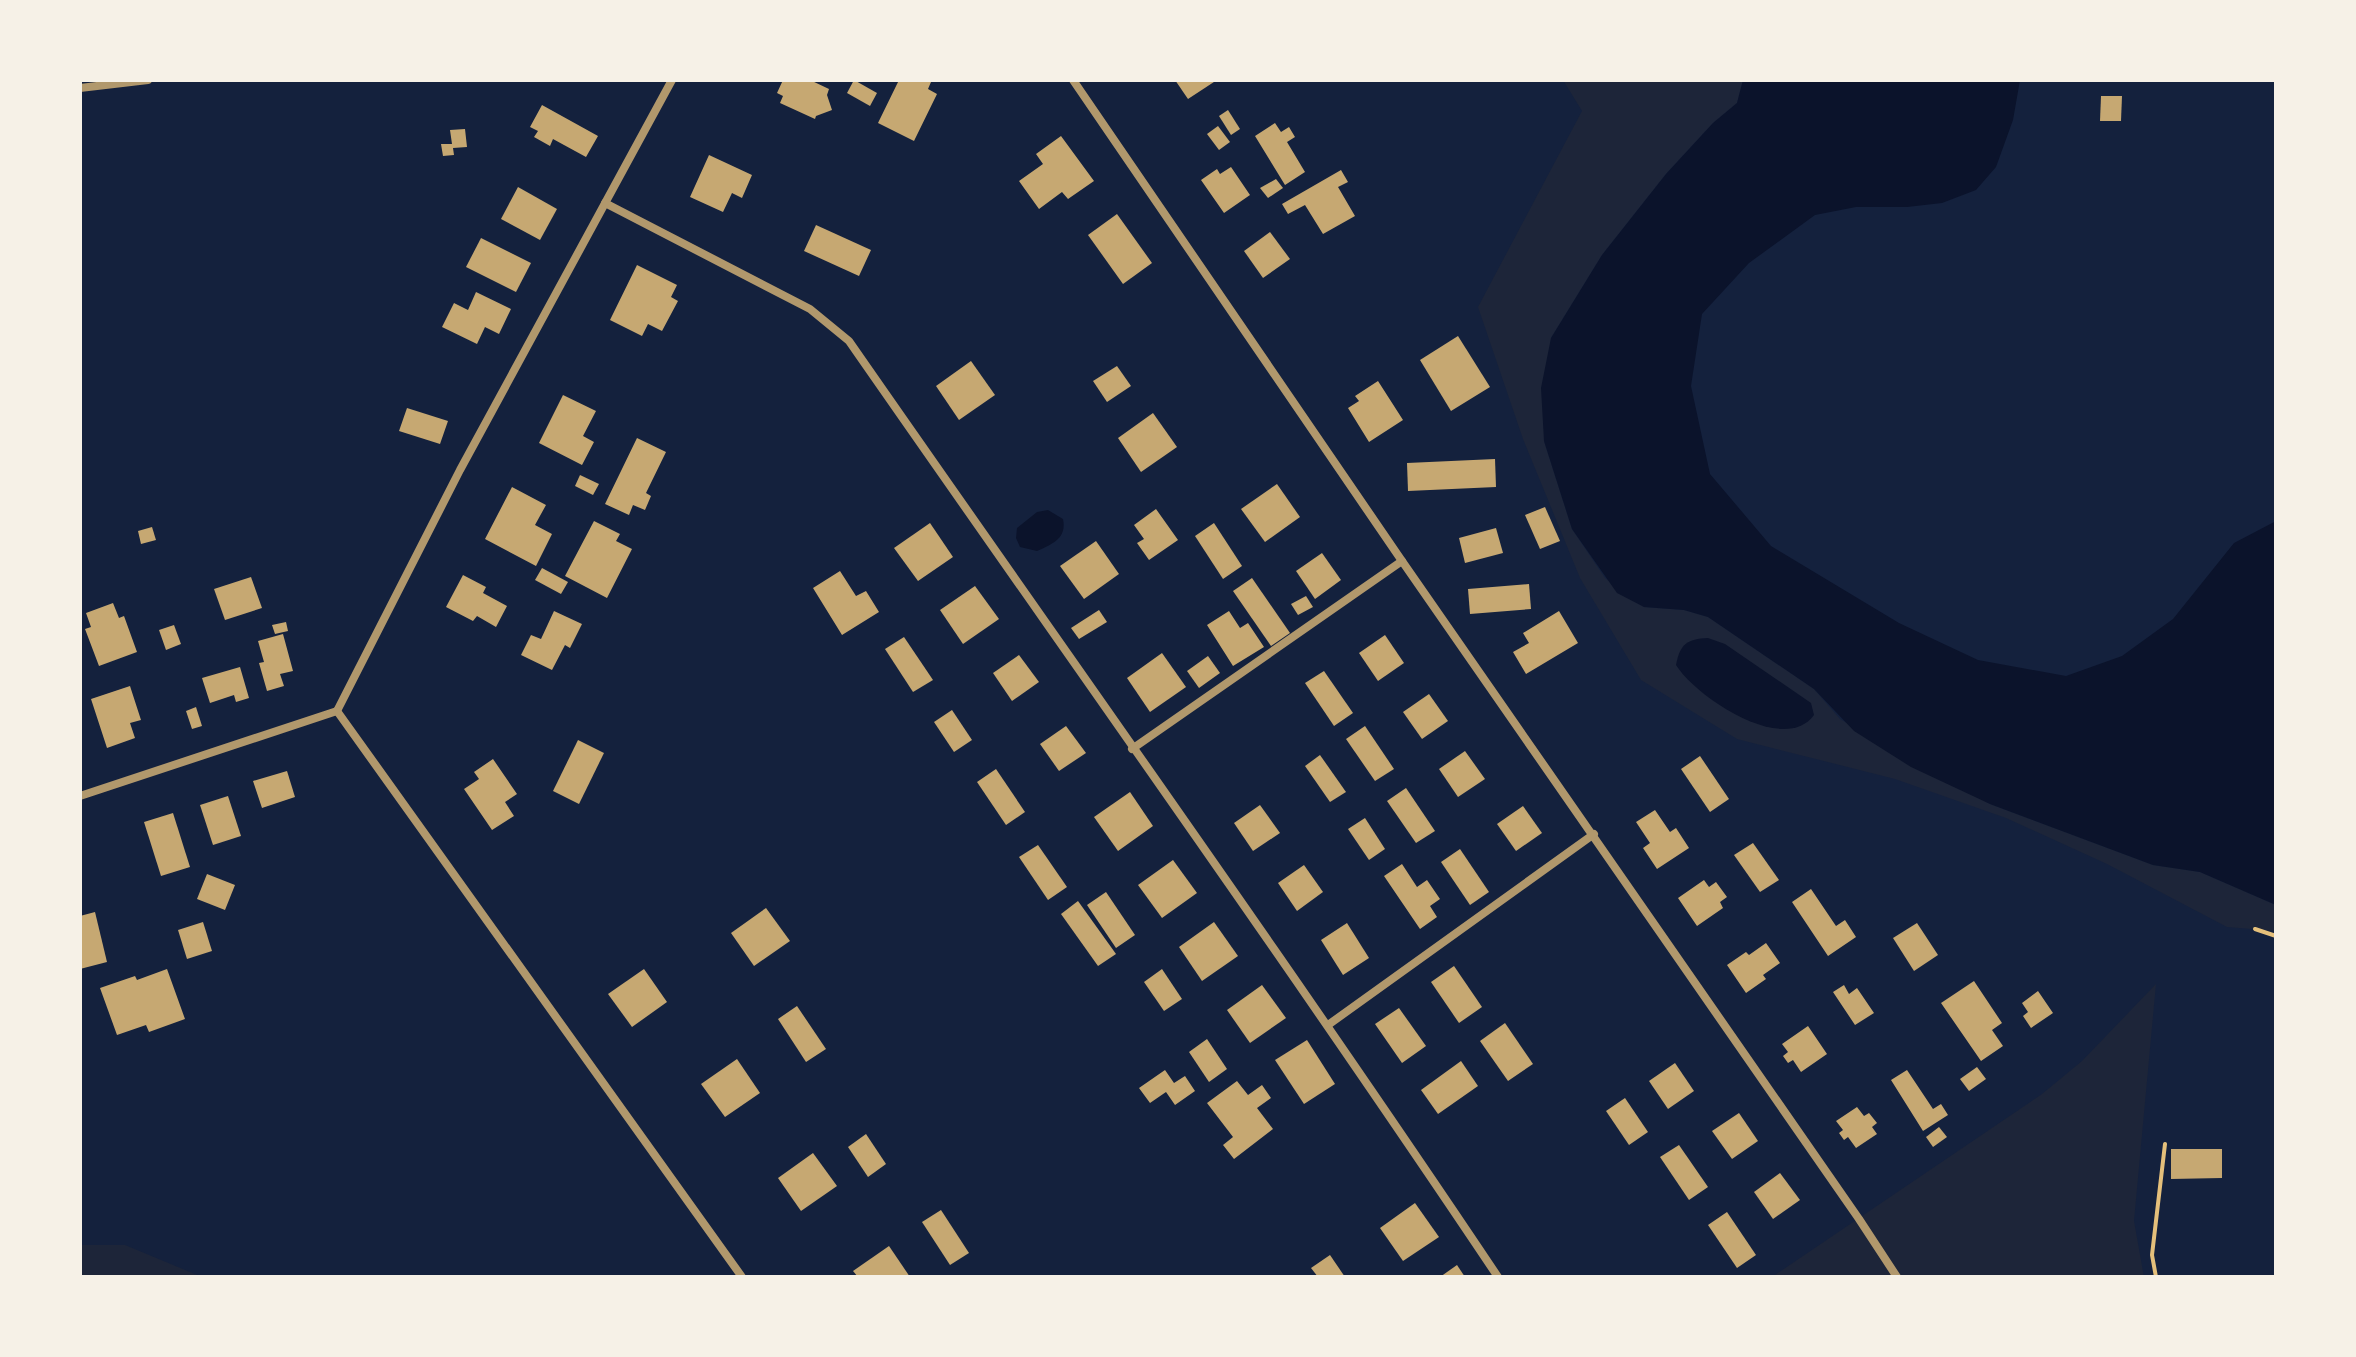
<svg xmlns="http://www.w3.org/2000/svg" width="2356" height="1357" font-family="'Roboto Condensed',sans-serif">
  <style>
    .green { fill: #1d2539 }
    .water { fill: #0b132b }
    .building { fill: #c6a872 }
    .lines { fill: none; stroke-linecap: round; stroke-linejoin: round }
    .path { stroke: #e5c07b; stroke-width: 4 }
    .minor { stroke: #b1986c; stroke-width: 8 }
  </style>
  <rect width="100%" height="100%" fill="#14213d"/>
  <!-- green -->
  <g class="green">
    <polygon points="1563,80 1743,80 1737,103 1713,123 1666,174 1602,255 1551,338 1544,441 1572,529 1605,578 1644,607 1684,610 1708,617 1814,689 1840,719 1990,804 2153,865 2200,872 2276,905 2276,931 2227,927 2107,864 2006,818 1895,779 1737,739 1641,680 1580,578 1523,439 1478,307 1582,111"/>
    <polygon points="2156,984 2134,1221 2144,1277 1772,1277 2042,1094 2082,1061"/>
    <polygon points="80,1245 125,1245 202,1277 80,1277"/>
  </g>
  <!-- water -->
  <g class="water">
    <polygon points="1743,80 2020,80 2013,120 1996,167 1976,190 1942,203 1907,207 1856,207 1815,215 1749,263 1702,314 1691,386 1710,474 1771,546 1899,623 1978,660 2066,676 2122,656 2173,619 2234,543 2276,521 2276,905 2200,872 2153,865 1990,804 1911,767 1854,731 1814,689 1708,617 1684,610 1644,607 1617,593 1572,529 1544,441 1541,388 1551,338 1602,255 1666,174 1713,123 1737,103"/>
    <path d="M 1048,510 L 1063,519 C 1067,538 1053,544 1037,551 L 1020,547 L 1016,538 L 1017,528 L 1037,512 Z"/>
    <path d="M 1708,638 L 1725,644 L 1811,703 L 1814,715 C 1784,756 1696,697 1676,665 C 1680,644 1687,639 1708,638 Z"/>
  </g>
  <!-- building -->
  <g class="building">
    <polygon points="783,80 810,80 829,89 827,95 832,110 816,116 815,119 780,103 783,96 777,93"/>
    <polygon points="854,80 877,93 870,106 847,93"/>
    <polygon points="899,80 926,80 931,82 928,89 937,94 914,141 878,123"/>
    <polygon points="1175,80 1217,80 1188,99"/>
    <polygon points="2101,96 2122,96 2121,121 2100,121"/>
    <polygon points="542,105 598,136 586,157 553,139 550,146 534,137 538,131 530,127"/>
    <polygon points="1228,110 1240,129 1231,135 1219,116"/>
    <polygon points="1275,123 1281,132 1289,127 1295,137 1287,142 1305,172 1285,185 1255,136"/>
    <polygon points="1218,126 1230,142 1219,150 1207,134"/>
    <polygon points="465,129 467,147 453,148 454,155 443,156 441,144 452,144 450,130"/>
    <polygon points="1061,136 1094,181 1068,199 1062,192 1039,209 1019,181 1043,164 1036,154"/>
    <polygon points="709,155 752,175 742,198 732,193 723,212 690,197"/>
    <polygon points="1231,167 1250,195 1224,213 1201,180 1217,169 1220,174"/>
    <polygon points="1341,170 1348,182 1338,187 1355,216 1323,234 1305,205 1288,214 1282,204"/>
    <polygon points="1276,179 1283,188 1268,198 1260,188"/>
    <polygon points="518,187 557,209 540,240 501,219"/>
    <polygon points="1117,214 1152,263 1123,284 1088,235"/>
    <polygon points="816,225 871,250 859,276 804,251"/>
    <polygon points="1270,232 1290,259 1263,278 1244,251"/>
    <polygon points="481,238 531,263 516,292 466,267"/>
    <polygon points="637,265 677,285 671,297 678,301 662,331 648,324 642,336 610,320"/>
    <polygon points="476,292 511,309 499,334 485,327 477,344 442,327 454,303 468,310"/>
    <polygon points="1458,336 1490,387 1451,411 1420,360"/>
    <polygon points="971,361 995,395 959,420 936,386"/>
    <polygon points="1117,366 1131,386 1107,402 1093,381"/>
    <polygon points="1378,381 1403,420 1369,442 1348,408 1359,401 1355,396"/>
    <polygon points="563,395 596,411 583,436 594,442 582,465 539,443"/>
    <polygon points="407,408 448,421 440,444 399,431"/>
    <polygon points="1153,413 1177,447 1141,472 1118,438"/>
    <polygon points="637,438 666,452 646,493 651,496 645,510 633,505 629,515 605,504"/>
    <polygon points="1495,459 1496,487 1408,491 1407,463"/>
    <polygon points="580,475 599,484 593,495 575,486"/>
    <polygon points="1277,484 1300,517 1265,542 1241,509"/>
    <polygon points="512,487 546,505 535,525 552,534 536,566 485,539"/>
    <polygon points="1545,507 1560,541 1540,549 1525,515"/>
    <polygon points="1156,509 1178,540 1149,560 1137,543 1144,539 1134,525"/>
    <polygon points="594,521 620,534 616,541 632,549 607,598 565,576"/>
    <polygon points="930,523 953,557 918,581 894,548"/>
    <polygon points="1214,523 1242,566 1223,579 1195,536"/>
    <polygon points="152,527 156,540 141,544 138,531"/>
    <polygon points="1496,528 1503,553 1465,563 1459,538"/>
    <polygon points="1096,541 1119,574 1084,599 1060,566"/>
    <polygon points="1322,553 1341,580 1315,599 1296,571"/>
    <polygon points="542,568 568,582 561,594 535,580"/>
    <polygon points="840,571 856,596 866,591 879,612 842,635 813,588"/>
    <polygon points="463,575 486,587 483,593 507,606 496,627 477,616 473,621 446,607"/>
    <polygon points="251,577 262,608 225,620 214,589"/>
    <polygon points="1252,578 1290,633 1271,646 1233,591"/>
    <polygon points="1529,584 1531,609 1470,614 1468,589"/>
    <polygon points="975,586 999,619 963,644 940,610"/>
    <polygon points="1306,596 1313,607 1298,615 1291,604"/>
    <polygon points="113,603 119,618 124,616 137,652 99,666 85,629 91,627 86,613"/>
    <polygon points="1099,610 1107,622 1079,639 1071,628"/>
    <polygon points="554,611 582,624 570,648 565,645 552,670 521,655 531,635 541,639"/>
    <polygon points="1229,611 1240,628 1248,623 1264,647 1233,666 1207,625"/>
    <polygon points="1559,611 1578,643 1526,674 1513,652 1529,643 1523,633"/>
    <polygon points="286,622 288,631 275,634 272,625"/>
    <polygon points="174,625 181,644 166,650 159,630"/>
    <polygon points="283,634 293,671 280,674 284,686 267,691 259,663 264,662 258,641"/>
    <polygon points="1385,635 1404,663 1378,681 1359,653"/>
    <polygon points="904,637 933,680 913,692 885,649"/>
    <polygon points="1162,653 1186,687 1150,712 1127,678"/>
    <polygon points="1019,655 1039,682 1012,701 993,673"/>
    <polygon points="1208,656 1220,673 1199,688 1187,671"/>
    <polygon points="240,667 249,698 236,702 234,695 210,703 202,678"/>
    <polygon points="1324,671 1353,713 1334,726 1305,683"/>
    <polygon points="130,686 141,720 130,723 135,738 107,748 91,699"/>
    <polygon points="1429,694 1448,721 1422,739 1403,712"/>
    <polygon points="196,707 202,726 192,729 186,711"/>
    <polygon points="952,710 972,740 954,752 934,722"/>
    <polygon points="1066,726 1086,753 1059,771 1040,744"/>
    <polygon points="1365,726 1394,769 1375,781 1346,739"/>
    <polygon points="578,740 604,753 579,804 553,791"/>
    <polygon points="1465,751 1485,779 1458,797 1439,769"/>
    <polygon points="1320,755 1346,792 1330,802 1305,766"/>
    <polygon points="1700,756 1729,799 1710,812 1681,769"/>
    <polygon points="493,759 517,794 505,802 514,816 492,830 464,789 479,779 474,772"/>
    <polygon points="996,769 1025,812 1006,825 977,782"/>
    <polygon points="287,771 295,797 262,808 253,781"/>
    <polygon points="1406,788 1435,831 1416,843 1387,801"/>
    <polygon points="1130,792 1153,826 1118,851 1094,817"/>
    <polygon points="228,796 241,836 213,845 200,805"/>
    <polygon points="1260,805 1280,833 1253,851 1234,823"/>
    <polygon points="1523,806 1542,833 1516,851 1497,824"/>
    <polygon points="1655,810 1670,832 1676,828 1689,848 1657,869 1643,848 1650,843 1636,822"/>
    <polygon points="173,813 190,867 161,876 144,822"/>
    <polygon points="1365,818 1385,849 1369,860 1348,829"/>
    <polygon points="1753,843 1779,880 1760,892 1734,855"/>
    <polygon points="1038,845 1067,887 1048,900 1019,857"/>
    <polygon points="1460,849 1489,892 1470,905 1441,862"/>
    <polygon points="1173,860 1197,893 1162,918 1138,885"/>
    <polygon points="1402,864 1417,887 1427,880 1440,899 1430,906 1437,917 1420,929 1384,876"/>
    <polygon points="1304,865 1323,892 1297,911 1278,883"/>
    <polygon points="207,874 235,885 225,910 197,899"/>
    <polygon points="1704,880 1709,887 1716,882 1727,897 1720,902 1723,908 1697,926 1678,898"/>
    <polygon points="1811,889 1836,926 1845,920 1856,937 1828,956 1792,902"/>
    <polygon points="1106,892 1135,935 1116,948 1087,905"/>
    <polygon points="1078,901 1116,954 1098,966 1061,914"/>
    <polygon points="766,908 790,941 754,966 731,933"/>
    <polygon points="95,912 107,962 80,969 80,916"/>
    <polygon points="203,922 212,951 187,959 178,930"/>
    <polygon points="1214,922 1238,956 1202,981 1179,947"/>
    <polygon points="1347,923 1369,958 1343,975 1321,940"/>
    <polygon points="1917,923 1938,955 1914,971 1893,938"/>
    <polygon points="1766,943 1780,963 1763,975 1766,979 1746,993 1727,965 1746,952 1749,955"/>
    <polygon points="1454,966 1482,1007 1459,1023 1431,982"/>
    <polygon points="167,969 185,1019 149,1032 146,1025 117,1035 100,988 135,976 137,980"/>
    <polygon points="644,969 667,1002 632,1027 608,994"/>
    <polygon points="1162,969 1182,999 1164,1011 1144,982"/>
    <polygon points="1974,981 2002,1023 1992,1030 2003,1046 1981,1061 1941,1003"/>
    <polygon points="1262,985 1286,1018 1250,1043 1227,1010"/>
    <polygon points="1844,985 1849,994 1857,988 1874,1013 1855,1025 1833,992"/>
    <polygon points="2038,991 2053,1013 2031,1028 2023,1016 2028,1012 2022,1003"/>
    <polygon points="797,1006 826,1049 806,1062 778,1019"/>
    <polygon points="1399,1008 1426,1046 1402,1063 1375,1024"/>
    <polygon points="1505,1023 1533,1064 1508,1081 1480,1041"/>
    <polygon points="1808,1026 1827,1054 1801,1072 1793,1060 1788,1063 1783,1056 1788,1052 1782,1044"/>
    <polygon points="1207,1039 1227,1069 1209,1082 1189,1052"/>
    <polygon points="1307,1040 1335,1084 1304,1104 1275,1060"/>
    <polygon points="737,1059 760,1093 725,1117 701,1084"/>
    <polygon points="1461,1061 1478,1086 1438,1114 1421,1090"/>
    <polygon points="1675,1063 1694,1091 1668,1109 1649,1081"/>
    <polygon points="1977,1067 1986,1079 1969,1091 1960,1079"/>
    <polygon points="1165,1070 1174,1083 1185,1076 1195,1091 1175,1105 1166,1092 1150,1103 1139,1088"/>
    <polygon points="1907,1070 1933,1109 1941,1104 1948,1115 1923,1131 1891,1080"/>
    <polygon points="1237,1081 1248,1095 1262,1085 1271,1098 1257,1108 1273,1129 1234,1159 1223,1145 1233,1137 1207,1103"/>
    <polygon points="1625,1098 1648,1132 1629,1145 1606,1111"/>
    <polygon points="1857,1107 1864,1116 1869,1113 1877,1123 1872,1127 1877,1134 1856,1148 1848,1137 1844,1140 1839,1133 1843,1130 1836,1121"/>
    <polygon points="1739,1113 1758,1141 1732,1159 1712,1131"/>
    <polygon points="1939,1127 1947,1137 1933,1147 1926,1137"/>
    <polygon points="866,1134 886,1164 868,1177 848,1147"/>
    <polygon points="1679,1145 1708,1187 1689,1200 1660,1157"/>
    <polygon points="2171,1149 2222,1149 2222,1178 2171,1179"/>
    <polygon points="813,1153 837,1186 801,1211 778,1178"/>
    <polygon points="1780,1173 1800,1200 1773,1219 1754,1192"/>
    <polygon points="1415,1203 1439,1237 1403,1261 1380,1228"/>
    <polygon points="941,1210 969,1253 950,1265 922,1222"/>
    <polygon points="1727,1212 1756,1255 1737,1268 1708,1225"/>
    <polygon points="889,1246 910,1277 858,1277 853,1271"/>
    <polygon points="1330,1255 1345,1277 1318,1277 1311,1268"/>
    <polygon points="1457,1265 1465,1277 1440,1277"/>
  </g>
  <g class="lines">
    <!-- path -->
    <g class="path">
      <polyline points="2255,929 2276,936"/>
      <polyline points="2156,1277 2152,1255 2165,1144"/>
    </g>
    <!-- minor -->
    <g class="minor">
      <polyline points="1073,80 1402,561 1859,1219 1897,1277"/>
      <polyline points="80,88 148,80"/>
      <path d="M 605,203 L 810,309 L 849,341 C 1066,653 1287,962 1498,1277"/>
      <polyline points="337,711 460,470 672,80"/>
      <polyline points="337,711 742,1277"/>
      <polyline points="1132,749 1402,561"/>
      <polyline points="80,796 337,711"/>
      <polyline points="1328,1025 1594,834"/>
    </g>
  </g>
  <!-- border -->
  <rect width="2356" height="1357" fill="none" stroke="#f6f1e7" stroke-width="164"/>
</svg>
